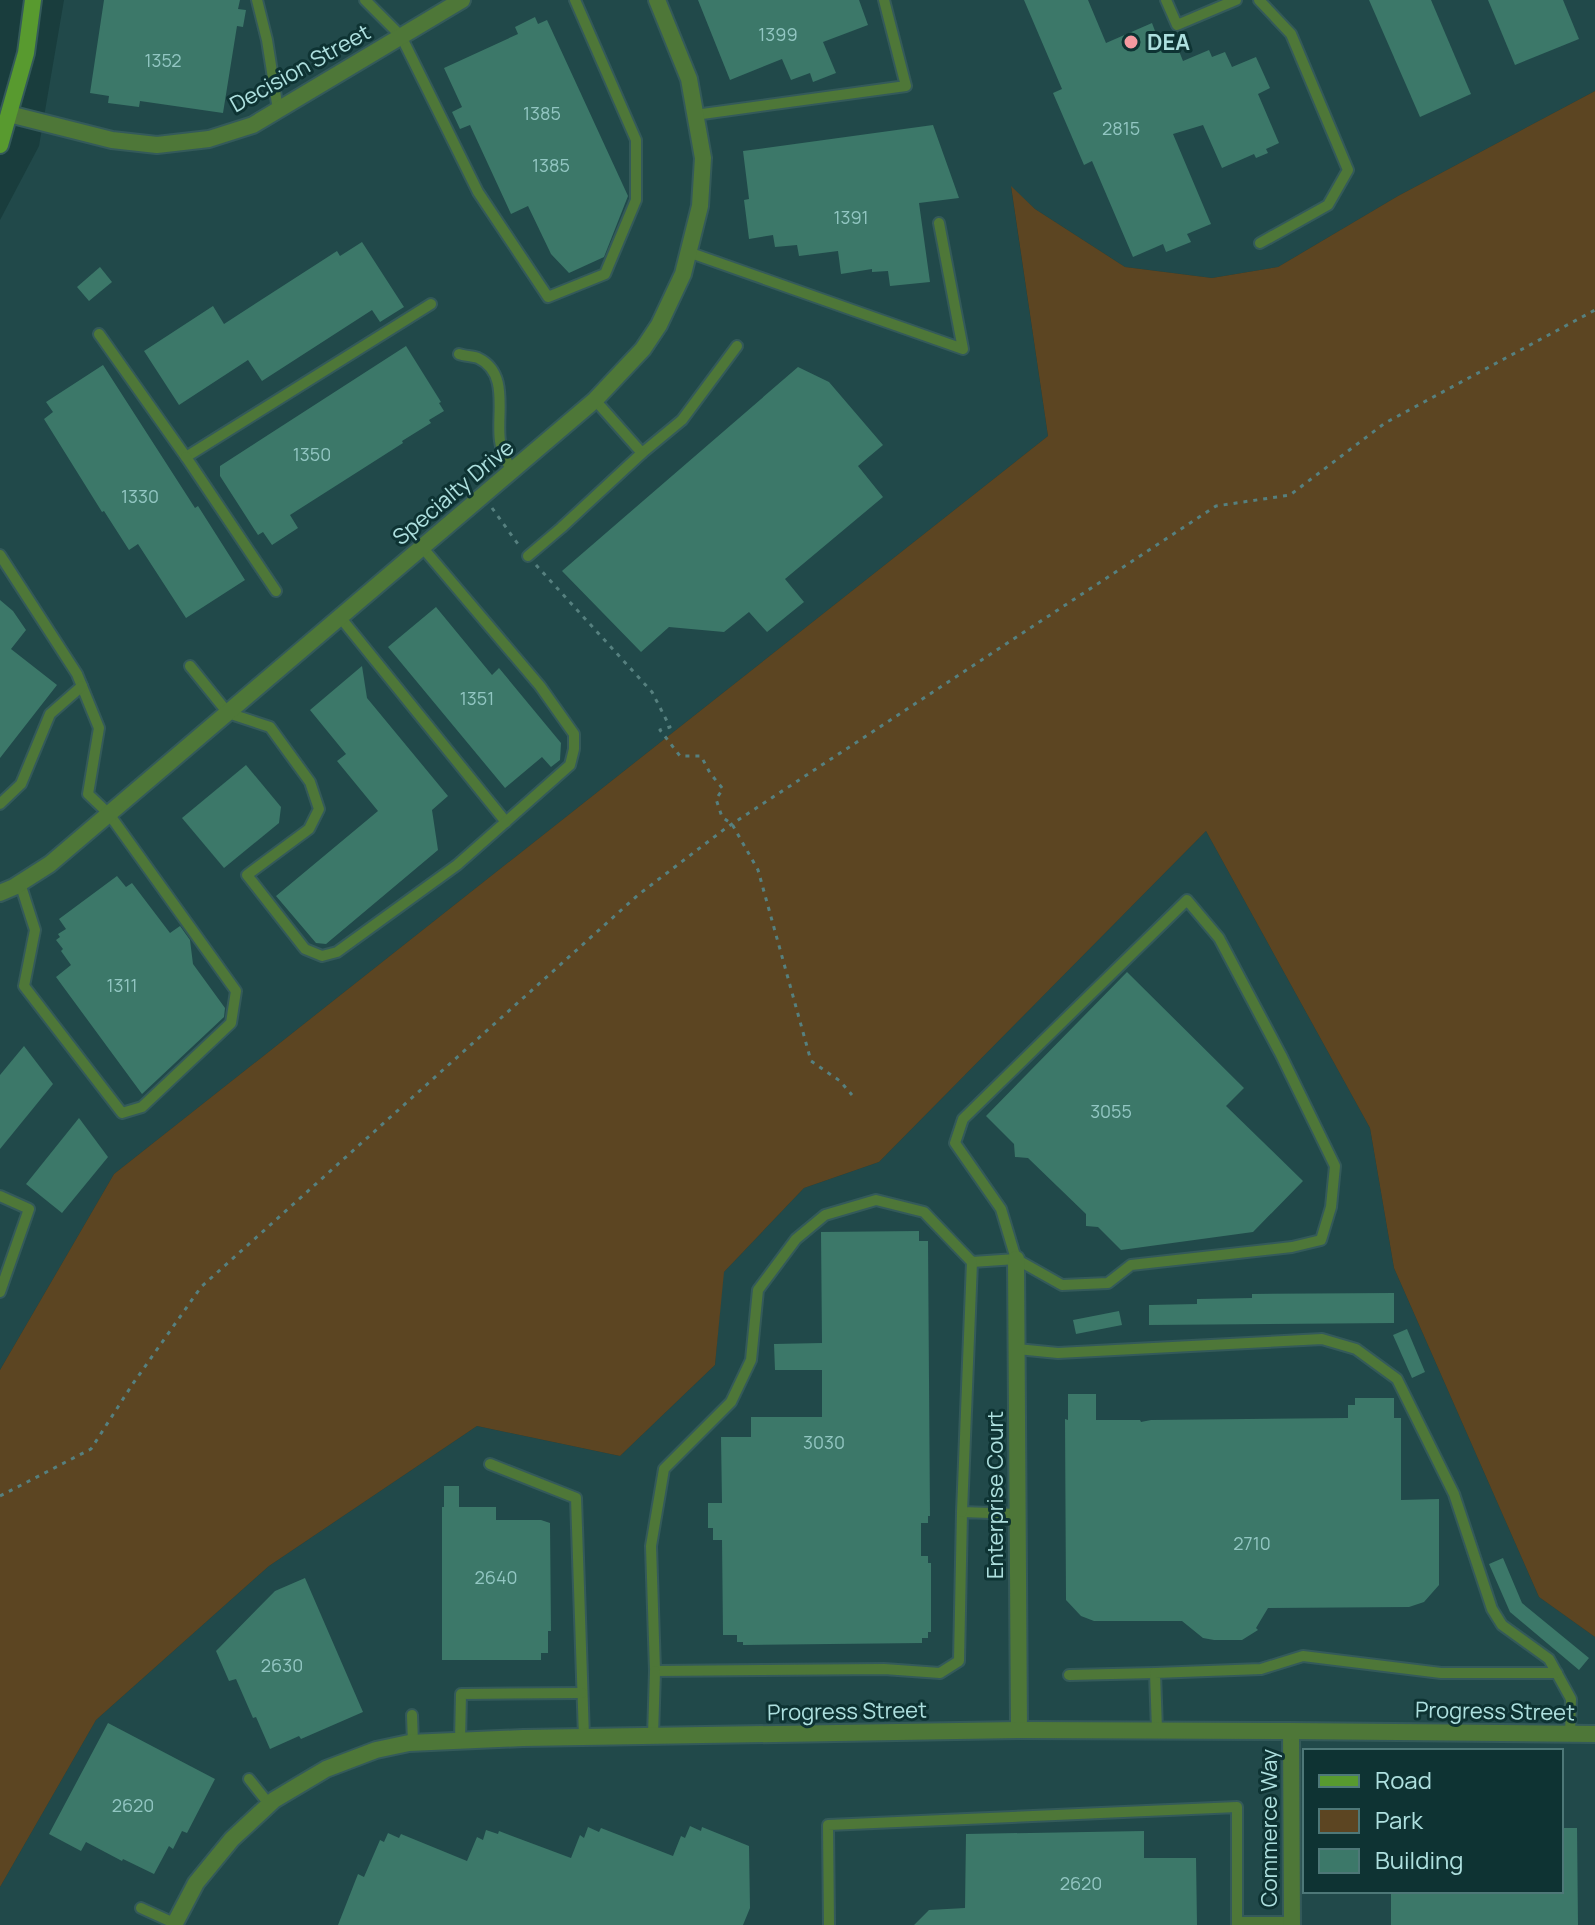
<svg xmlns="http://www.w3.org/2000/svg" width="1595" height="1925" font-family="Manrope,sans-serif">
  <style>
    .built { fill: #21494a; fill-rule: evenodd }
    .green { fill: #5c4522 }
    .building { fill: #3c7869 }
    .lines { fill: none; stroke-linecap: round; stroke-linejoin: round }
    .lane-casing { stroke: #345a5a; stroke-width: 14 }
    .street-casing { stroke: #345a5a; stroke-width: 20 }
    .secondary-casing { stroke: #345a5a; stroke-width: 20 }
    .path { stroke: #56807f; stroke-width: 3; stroke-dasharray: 4 6; stroke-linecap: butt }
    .lane { stroke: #4e7738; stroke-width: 10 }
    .street { stroke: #4e7738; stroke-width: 16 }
    .secondary { stroke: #589a2f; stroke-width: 16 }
    .poi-dot { fill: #f49aa0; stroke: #0e3333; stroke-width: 3 }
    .labels { text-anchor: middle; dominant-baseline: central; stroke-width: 6; stroke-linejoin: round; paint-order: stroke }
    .number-label { font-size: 18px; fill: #92c6c2 }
    .poi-label { font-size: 22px; font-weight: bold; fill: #aee0df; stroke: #0e3333; text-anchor: start }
    .street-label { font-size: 22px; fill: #aee0df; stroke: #0e3333 }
  </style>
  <rect width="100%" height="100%" fill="#193d3d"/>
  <!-- built -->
  <g class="built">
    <polygon points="64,0 1595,0 1595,91 1398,196 1278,267 1212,278 1125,267 1035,209 1011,187 1048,436 114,1174 0,1370 0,220 39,146"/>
    <path d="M 1206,831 L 1370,1128 L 1394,1268 L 1539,1597 L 1595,1637 L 1595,1925 L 0,1925 L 0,1887 L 96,1720 L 269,1566 L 477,1426 L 620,1456 L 715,1365 L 723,1273 L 804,1188 L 879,1162 ZM 1305,1751 L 1561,1751 L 1561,1891 L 1305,1891 Z"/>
  </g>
  <!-- green -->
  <polygon class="green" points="1595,91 1595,1637 1539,1597 1394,1268 1370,1128 1206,831 879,1162 804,1188 724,1272 715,1365 620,1456 477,1426 269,1566 96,1720 0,1887 0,1370 114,1174 1048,436 1011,186 1035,209 1125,267 1212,278 1278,267 1398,196"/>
  <!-- building -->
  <g class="building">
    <polygon points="104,0 240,0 238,9 246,10 243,27 237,26 223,113 140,101 139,107 108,103 109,96 90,93"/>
    <polygon points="698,0 859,0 868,25 823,42 836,73 813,82 810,73 791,80 782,59 730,80"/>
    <polygon points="1024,0 1088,0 1106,43 1152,23 1161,47 1175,41 1183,61 1209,50 1212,57 1225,52 1232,67 1256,57 1270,88 1258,94 1279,143 1266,149 1268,153 1256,158 1254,154 1222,168 1203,125 1173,134 1211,224 1187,234 1191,242 1166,252 1163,244 1133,257 1092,161 1084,165 1053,93 1062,89"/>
    <polygon points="1369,0 1431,0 1471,94 1420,117"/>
    <polygon points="1488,0 1563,0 1579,39 1515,65"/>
    <polygon points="535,17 538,24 547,20 628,196 604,257 569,273 551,254 528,206 511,214 470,125 460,129 452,112 462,107 444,68 518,34 515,27"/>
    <polygon points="933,125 959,198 919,203 930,282 890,286 888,271 872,272 872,269 841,274 838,251 799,256 797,245 775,247 773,235 749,239 744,200 749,199 743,151"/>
    <polygon points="362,242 404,307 380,322 372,310 262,381 248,360 179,405 144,351 213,306 224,324 337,251 340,256"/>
    <polygon points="100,267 112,282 89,301 77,287"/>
    <polygon points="406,346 441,402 439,403 444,411 429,420 431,423 402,441 403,443 290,515 298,528 272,545 263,532 258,535 220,476 220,466"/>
    <polygon points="103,365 195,508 198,506 245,580 186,618 138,544 129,550 104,511 102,512 44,419 53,412 46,402"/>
    <polygon points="798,367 829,382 883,445 858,466 883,497 785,579 804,602 767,632 749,612 724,632 669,627 641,652 562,571"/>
    <polygon points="0,600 13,611 26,630 11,649 57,685 0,758"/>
    <polygon points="436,607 492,675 499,668 561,743 560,760 551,767 542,757 505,788 388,647"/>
    <polygon points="362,666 367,698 448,796 432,810 438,850 326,944 316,943 276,896 378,811 337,761 346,754 310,710"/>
    <polygon points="246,765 281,807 279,823 224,868 182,818"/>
    <polygon points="117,876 126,887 132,883 170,933 180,926 190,940 193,964 225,1008 224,1017 142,1094 56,977 71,965 61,951 63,949 56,940 60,937 58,934 66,929 59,919"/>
    <polygon points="1127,972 1244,1088 1226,1106 1303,1181 1253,1232 1121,1250 1098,1227 1086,1226 1086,1214 1028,1158 1015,1157 1014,1144 986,1116"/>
    <polygon points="24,1046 53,1084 0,1149 0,1075"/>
    <polygon points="79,1118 108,1157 62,1213 26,1184"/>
    <polygon points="919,1231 919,1241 928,1241 930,1516 928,1516 928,1523 921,1523 921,1556 928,1556 928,1563 931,1563 931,1632 928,1632 928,1638 922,1638 922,1643 743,1645 743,1642 737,1642 737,1635 723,1635 722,1540 713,1540 713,1528 708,1528 708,1503 722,1503 721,1437 751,1437 751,1417 822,1417 822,1370 775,1370 774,1344 822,1343 821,1232"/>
    <polygon points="1394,1293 1394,1323 1149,1325 1149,1305 1197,1304 1197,1299 1252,1298 1252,1294"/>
    <polygon points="1119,1311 1122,1325 1076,1334 1073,1320"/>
    <polygon points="1407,1329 1425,1372 1412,1378 1393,1335"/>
    <polygon points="1068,1394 1096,1394 1096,1420 1140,1420 1141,1422 1151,1420 1348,1418 1348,1405 1355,1405 1355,1398 1394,1398 1394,1418 1401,1418 1401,1500 1439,1499 1439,1585 1424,1602 1409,1607 1268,1608 1256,1628 1258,1630 1242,1640 1214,1640 1203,1638 1182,1621 1094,1621 1081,1616 1066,1600 1065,1419 1068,1420"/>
    <polygon points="444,1486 459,1486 459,1507 496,1507 496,1520 541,1520 550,1523 551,1631 548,1631 548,1653 541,1653 541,1660 442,1660 442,1507 444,1507"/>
    <polygon points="1503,1558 1522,1603 1589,1658 1579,1670 1510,1612 1489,1564"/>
    <polygon points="305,1578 363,1712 301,1739 299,1736 270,1749 256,1717 253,1718 236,1679 229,1681 216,1651 275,1591"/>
    <polygon points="108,1723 215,1779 187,1833 182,1831 173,1849 169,1846 154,1874 123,1859 122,1861 86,1842 81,1851 49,1834"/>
    <polygon points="690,1826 701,1831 702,1827 749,1846 750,1908 743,1925 338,1925 358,1874 364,1877 380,1840 384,1842 388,1833 399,1838 401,1834 467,1861 477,1837 483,1840 486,1830 498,1834 499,1831 571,1858 580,1835 584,1838 588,1827 599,1832 601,1828 673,1856 681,1836 685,1838"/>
    <polygon points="1561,1828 1577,1828 1578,1925 1391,1925 1391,1891 1561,1891"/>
    <polygon points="1144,1831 1144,1858 1196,1858 1197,1925 914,1925 929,1910 965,1908 966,1834"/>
  </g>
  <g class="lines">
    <defs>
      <g id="lane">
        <polyline points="257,0 267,40 278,110"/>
        <polyline points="365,0 401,36 478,192 548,297 605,274 636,200 636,140 575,0"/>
        <polyline points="1166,0 1177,25 1236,0"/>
        <polyline points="1259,0 1291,34 1348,170 1328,205 1260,243"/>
        <polyline points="695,115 906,86 884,0"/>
        <polyline points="688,252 963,349 939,223"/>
        <polyline points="99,334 186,457 431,304"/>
        <path d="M 459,354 C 464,356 472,356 478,358 C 510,373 496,414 500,441 C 501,452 506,461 512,471"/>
        <polyline points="595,400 642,453 682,420 737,346"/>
        <polyline points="186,457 276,591"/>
        <polyline points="0,555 77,674 99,728 88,794 109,814 236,991 231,1023 142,1107 122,1113 24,986 35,930 20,883"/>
        <polyline points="528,556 561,528 642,453"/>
        <polyline points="340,617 506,822"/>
        <polyline points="190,666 228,713 270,727 310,782 319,809 309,829 247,875 305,949 322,956 337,952 457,865 570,765 574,749 574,734 540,686 422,547"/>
        <polyline points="0,804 21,784 50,714 82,686"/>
        <polyline points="0,1196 29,1209 0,1292"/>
        <polyline points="1016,1259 1001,1209 955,1143 963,1119 1187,900 1219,938 1281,1055 1335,1166 1331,1207 1321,1240 1292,1247 1131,1265 1108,1283 1062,1285 1016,1259 972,1262 924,1212 876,1200 825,1215 796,1239 758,1290 751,1360 731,1402 664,1469 651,1546 655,1671 884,1669 940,1673 959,1661 962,1512 1018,1514"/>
        <polyline points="1017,1349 1058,1353 1322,1339 1356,1349 1397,1379 1454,1494 1492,1609 1502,1625 1549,1659 1571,1699 1570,1734"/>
        <polyline points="490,1464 576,1498 584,1737"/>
        <polyline points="962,1512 972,1262"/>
        <polyline points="1069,1675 1155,1673"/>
        <polyline points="412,1715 413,1743"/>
        <polyline points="1157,1730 1155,1673 1261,1669 1303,1656 1441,1673 1557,1673"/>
        <polyline points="653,1736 655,1671"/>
        <polyline points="460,1741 461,1694 582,1693"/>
        <polyline points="249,1779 269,1804"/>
        <polyline points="141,1908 174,1923"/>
        <polyline points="1237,1922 1292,1922"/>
        <polyline points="829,1925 828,1825 1237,1807 1237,1925"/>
      </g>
      <g id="street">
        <polyline points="9,114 112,140 157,145 209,139 253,125 462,0"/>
        <polyline points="0,893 14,887 50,864 595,400 643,349 659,325 683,274 700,206 703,158 689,79 657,0"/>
        <polyline points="1016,1259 1019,1730"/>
        <polyline points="1291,1731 1292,1925"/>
        <polyline points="174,1925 196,1883 232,1839 274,1800 326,1769 376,1750 409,1743 523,1738 1019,1730 1291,1731 1595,1734"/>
      </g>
      <polyline id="secondary" points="0,145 26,53 33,0"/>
    </defs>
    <!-- lane casing -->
    <use href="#lane" class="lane-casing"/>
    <!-- street casing -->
    <use href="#street" class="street-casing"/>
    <!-- secondary casing -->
    <use href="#secondary" class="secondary-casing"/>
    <!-- path -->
    <g class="path">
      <polyline points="492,508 520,547"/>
      <polyline points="536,565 652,692 670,727 660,730 680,756 701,756 710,773 723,789 716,799 722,817 732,824 758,870 811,1061 840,1081 852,1095"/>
      <polyline points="0,1496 91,1449 132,1385 201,1287 638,895 726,828 1216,506 1290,495 1385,423 1595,310"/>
    </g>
    <!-- lane -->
    <use href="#lane" class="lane"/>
    <!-- street -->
    <use href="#street" class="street"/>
    <!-- secondary -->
    <use href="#secondary" class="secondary"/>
  </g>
  <!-- markers -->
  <circle class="poi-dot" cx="1131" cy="42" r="8"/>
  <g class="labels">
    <!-- number labels -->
    <g class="number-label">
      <text x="778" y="34">1399</text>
      <text x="163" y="60">1352</text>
      <text x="542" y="113">1385</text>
      <text x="1121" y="128">2815</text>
      <text x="551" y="165">1385</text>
      <text x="851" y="217">1391</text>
      <text x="312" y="454">1350</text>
      <text x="140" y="496">1330</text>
      <text x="477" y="698">1351</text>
      <text x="122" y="985">1311</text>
      <text x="1111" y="1111">3055</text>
      <text x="824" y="1442">3030</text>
      <text x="1252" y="1543">2710</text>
      <text x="496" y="1577">2640</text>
      <text x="282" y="1665">2630</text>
      <text x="133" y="1805">2620</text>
      <text x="1081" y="1883">2620</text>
    </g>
    <!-- poi labels -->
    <g class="poi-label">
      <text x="1147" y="42">DEA</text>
    </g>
    <!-- street labels -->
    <g class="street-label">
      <text transform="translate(300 68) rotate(-29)">Decision Street</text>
      <text transform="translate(453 492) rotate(-40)">Specialty Drive</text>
      <text transform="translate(995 1495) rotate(-90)">Enterprise Court</text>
      <text transform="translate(847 1711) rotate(-1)">Progress Street</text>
      <text transform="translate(1495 1711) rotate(1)">Progress Street</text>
      <text transform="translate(1269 1828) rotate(-90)">Commerce Way</text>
    </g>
  </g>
  <!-- legend -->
  <rect x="1303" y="1749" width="260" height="144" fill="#0e3333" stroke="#4e7878" stroke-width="2"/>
  <rect x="1319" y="1775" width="40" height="12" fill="#589a2f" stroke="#4e7878" stroke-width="2"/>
  <text x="1375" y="1789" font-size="24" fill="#aee0df">Road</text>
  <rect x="1319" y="1809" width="40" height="24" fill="#5c4522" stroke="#4e7878" stroke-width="2"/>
  <text x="1375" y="1829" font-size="24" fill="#aee0df">Park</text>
  <rect x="1319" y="1849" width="40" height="24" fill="#3c7869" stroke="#4e7878" stroke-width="2"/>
  <text x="1375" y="1869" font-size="24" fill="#aee0df">Building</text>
</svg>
